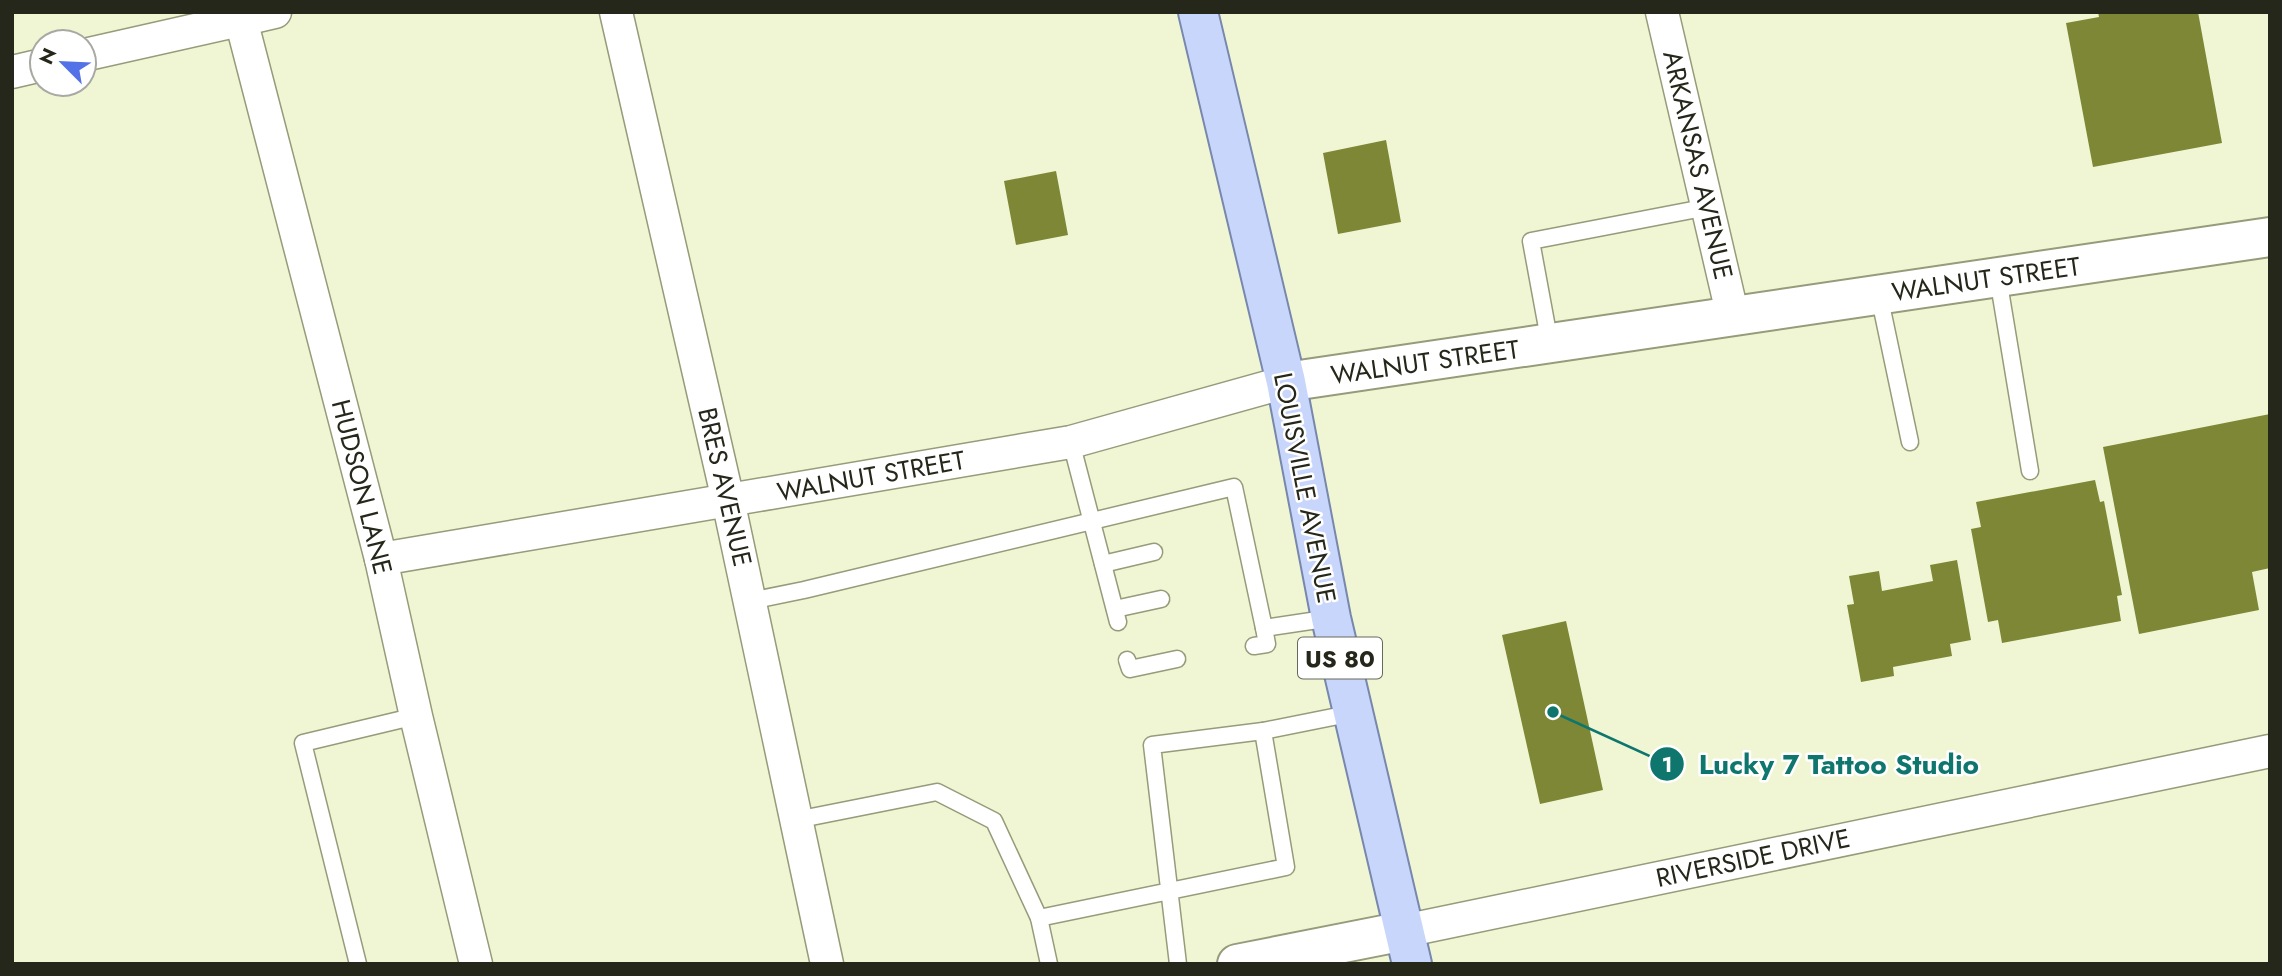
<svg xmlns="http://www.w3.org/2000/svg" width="2282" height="976" font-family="Jost,sans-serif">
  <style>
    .building { fill: #7e8735 }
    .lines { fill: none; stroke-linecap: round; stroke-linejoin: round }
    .service-casing { stroke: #969b7a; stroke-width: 19 }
    .minor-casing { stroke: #969b7a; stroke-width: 35 }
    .tertiary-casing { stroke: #969b7a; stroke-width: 42 }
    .primary-casing { stroke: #7887ac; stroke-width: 42 }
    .service { stroke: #fff; stroke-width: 16 }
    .minor { stroke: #fff; stroke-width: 32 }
    .tertiary { stroke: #fff; stroke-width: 38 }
    .primary { stroke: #c8d6fc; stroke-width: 38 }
    .labels { text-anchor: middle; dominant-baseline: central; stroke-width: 5; stroke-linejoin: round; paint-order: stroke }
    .shield { fill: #fff; stroke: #66685f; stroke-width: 2 }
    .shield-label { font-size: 24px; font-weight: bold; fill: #25271a }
    .street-label { font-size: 26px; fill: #25271a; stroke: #fff }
    .leader { fill: none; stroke: #0f766e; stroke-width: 2.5 }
    .callout-dot { fill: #0f766e; stroke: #fff; stroke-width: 2.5 }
    .mark-label { font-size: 21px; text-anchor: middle; font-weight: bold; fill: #fff }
    .callout-label { font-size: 28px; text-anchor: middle; font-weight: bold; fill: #0f766e; stroke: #fff; stroke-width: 5; stroke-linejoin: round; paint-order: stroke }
  </style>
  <rect width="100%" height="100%" fill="#f0f6d3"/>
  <!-- building -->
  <g class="building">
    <polygon points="2098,12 2198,12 2222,143 2093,167 2066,23 2099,17"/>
    <polygon points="1386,140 1401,222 1338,234 1323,153"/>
    <polygon points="1056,171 1068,235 1016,245 1004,181"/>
    <polygon points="2270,414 2270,568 2252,572 2259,610 2139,634 2103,447"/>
    <polygon points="2095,480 2100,502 2104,501 2122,595 2117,596 2121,621 2002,643 1998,620 1988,622 1971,529 1981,527 1976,502"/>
    <polygon points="1957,560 1971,640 1950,644 1952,656 1893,667 1894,676 1861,682 1847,605 1854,604 1849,576 1879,571 1882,591 1933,581 1930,565"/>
    <polygon points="1566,621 1603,790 1540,804 1502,635"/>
  </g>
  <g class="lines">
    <defs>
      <g id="service">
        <polyline points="1998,278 2030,471"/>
        <polyline points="1879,295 1910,442"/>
        <polyline points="1550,344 1531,241 1708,207"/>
        <polyline points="1071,442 1118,622"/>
        <polyline points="1103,564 1154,552"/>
        <polyline points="750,601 804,590 1234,487 1264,628 1331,618"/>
        <polyline points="1115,609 1161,599"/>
        <polyline points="1254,646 1267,644 1264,628"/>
        <polyline points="1127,660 1130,669 1177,659"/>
        <polyline points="1263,731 1353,713"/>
        <polyline points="796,820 937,792 994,821 1039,918 1286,867 1263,731 1152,745 1178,964"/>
        <polyline points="1039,918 1049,964"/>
        <polyline points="358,964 303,743 416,716"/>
      </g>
      <g id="minor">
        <polyline points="239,12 381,559 416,716 476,964"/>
        <polyline points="616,12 728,500 827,964"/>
        <polyline points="1662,12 1733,317"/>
        <polyline points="84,55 275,12"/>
        <polyline points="12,72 42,65"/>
        <polyline points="381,559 1071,442 1286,382"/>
        <polyline points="1404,931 2270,751"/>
      </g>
      <g id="tertiary">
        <polyline points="1286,382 2270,237"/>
        <polyline points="1237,964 1404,931"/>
      </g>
      <polyline id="primary" points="1198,12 1286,382 1331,618 1412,964"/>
    </defs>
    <!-- service casing -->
    <use href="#service" class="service-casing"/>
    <!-- minor casing -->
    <use href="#minor" class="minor-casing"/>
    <!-- tertiary casing -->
    <use href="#tertiary" class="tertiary-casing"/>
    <!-- primary casing -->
    <use href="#primary" class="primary-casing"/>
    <!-- service -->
    <use href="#service" class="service"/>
    <!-- minor -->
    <use href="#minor" class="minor"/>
    <!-- tertiary -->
    <use href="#tertiary" class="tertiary"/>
    <!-- primary -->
    <use href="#primary" class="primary"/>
  </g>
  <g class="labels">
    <!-- shield labels -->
    <rect class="shield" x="1298" y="637.5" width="84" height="41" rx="5"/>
    <g class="shield-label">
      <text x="1340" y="658">US 80</text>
    </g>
    <!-- street labels -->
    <g class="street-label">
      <text transform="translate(1698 165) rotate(77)">ARKANSAS AVENUE</text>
      <text transform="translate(1986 279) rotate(-8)">WALNUT STREET</text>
      <text transform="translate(1425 362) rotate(-8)">WALNUT STREET</text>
      <text transform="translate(871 476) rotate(-10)">WALNUT STREET</text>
      <text transform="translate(362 487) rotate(76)">HUDSON LANE</text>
      <text transform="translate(725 487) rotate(77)">BRES AVENUE</text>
      <text transform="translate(1305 488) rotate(79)">LOUISVILLE AVENUE</text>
      <text transform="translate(1753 858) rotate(-12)">RIVERSIDE DRIVE</text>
    </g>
  </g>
  <!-- callouts -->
  <path class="leader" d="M1553 712L1667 764"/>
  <g class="callout-dot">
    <circle cx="1553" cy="712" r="7"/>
    <circle cx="1667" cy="764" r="18"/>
  </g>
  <g class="mark-label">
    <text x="1667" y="772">1</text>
  </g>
  <g class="callout-label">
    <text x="1839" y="774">Lucky 7 Tattoo Studio</text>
  </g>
  <!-- border -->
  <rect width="2282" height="976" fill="none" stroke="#25271a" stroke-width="28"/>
  <!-- north arrow -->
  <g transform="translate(63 63) rotate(294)"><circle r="33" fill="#ffffff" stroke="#a8a9a3" stroke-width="2"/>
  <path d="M0-5L12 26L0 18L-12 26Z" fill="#5472e7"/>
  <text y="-10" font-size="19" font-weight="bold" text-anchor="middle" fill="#25271a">N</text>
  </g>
</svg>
